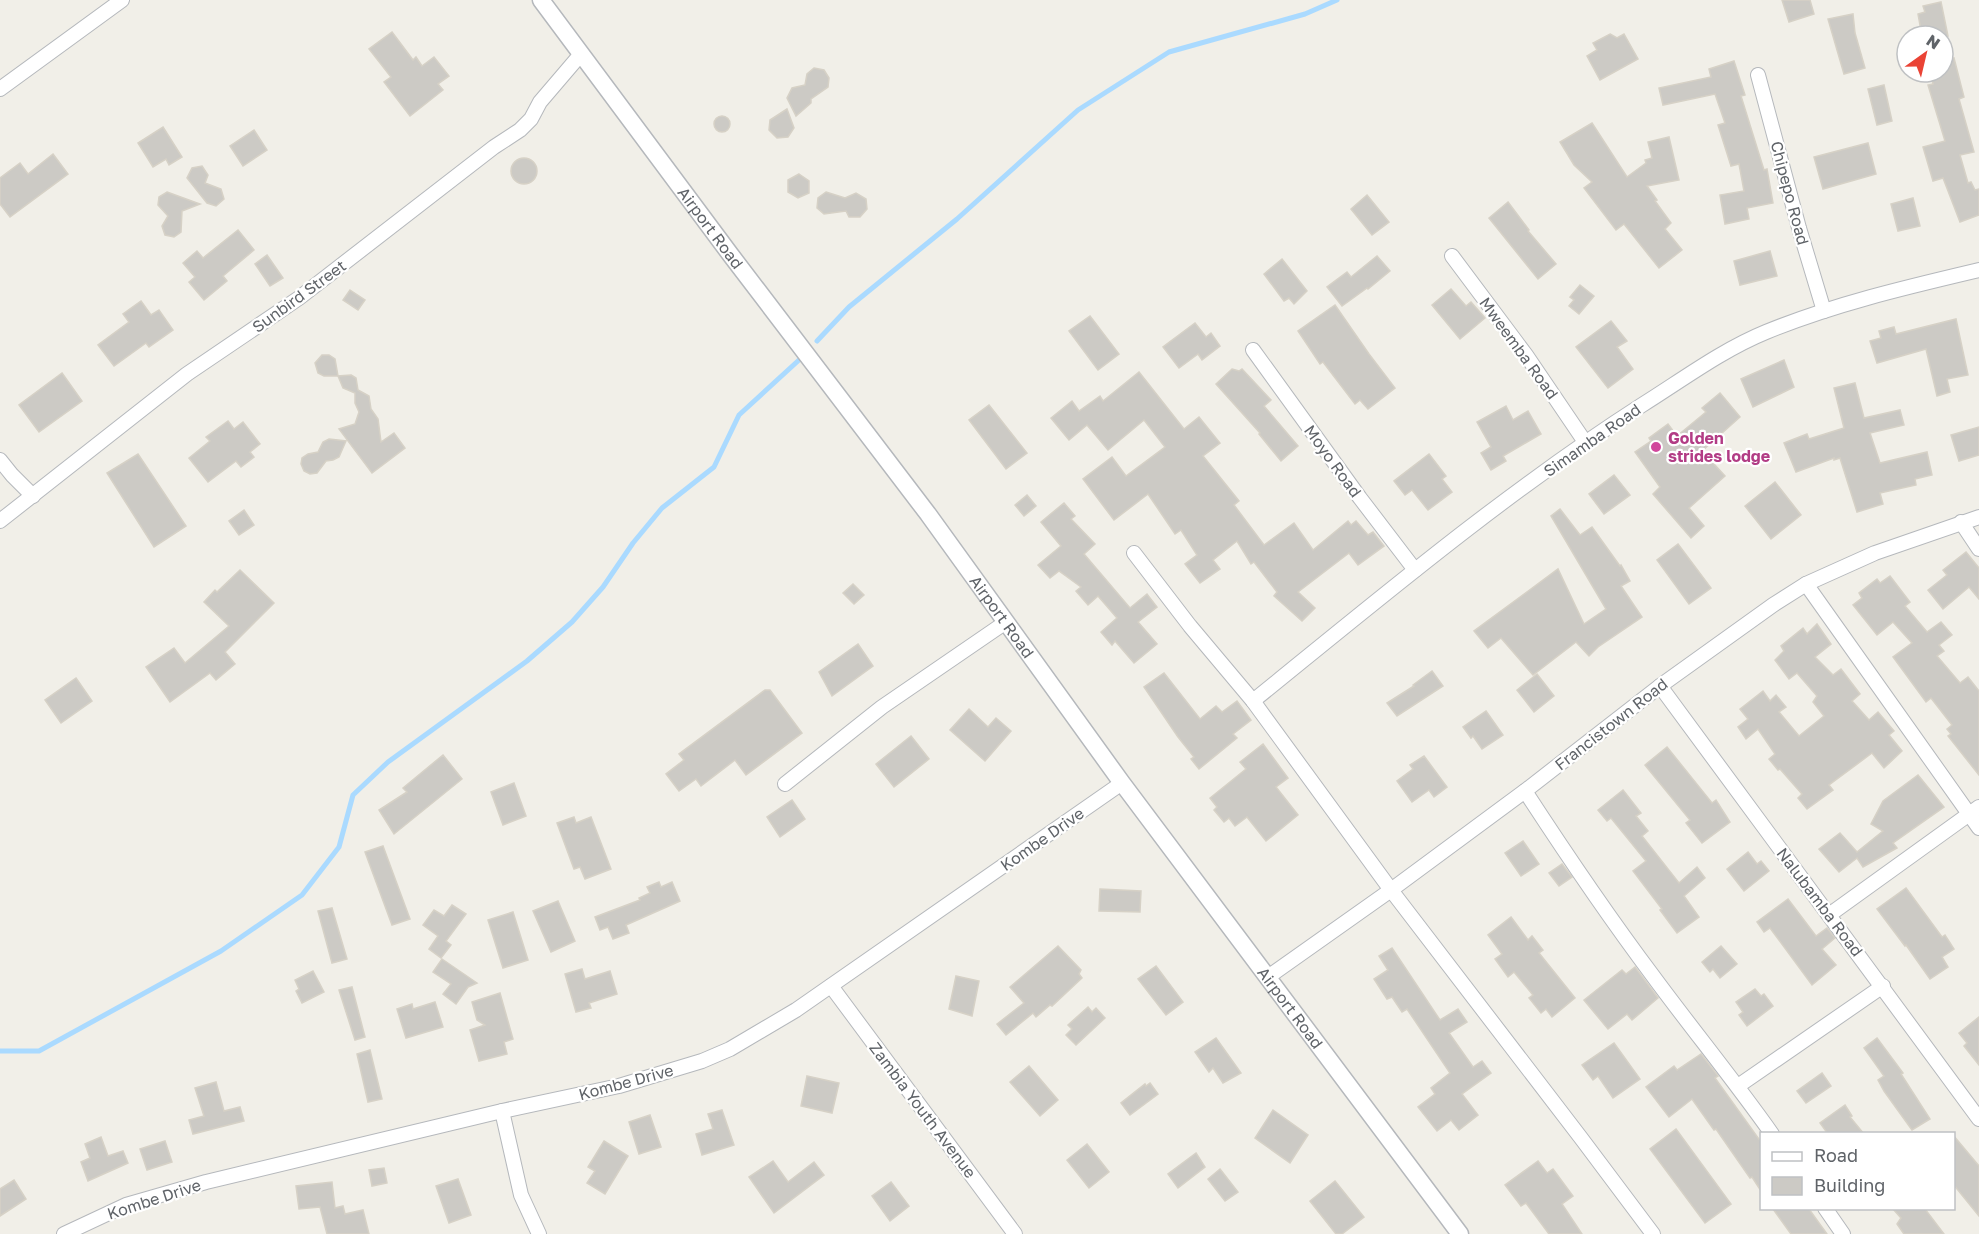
<svg xmlns="http://www.w3.org/2000/svg" width="1979" height="1234" font-family="'Golos Text',sans-serif">
  <style>
    .lines { fill: none; stroke-linecap: round; stroke-linejoin: round }
    .stream { stroke: #aadaff; stroke-width: 5 }
    .building { fill: #cccac5; stroke: #d6d1c6; stroke-width: 1.5 }
    .minor-casing { stroke: #b5b8bc; stroke-width: 16 }
    .tertiary-casing { stroke: #b5b8bc; stroke-width: 19 }
    .minor { stroke: #fff; stroke-width: 14 }
    .tertiary { stroke: #fff; stroke-width: 16 }
    .hotel-dot { fill: #d1479c; stroke: #fff; stroke-width: 2 }
    .labels { text-anchor: middle; dominant-baseline: central; stroke-width: 4.5; stroke-linejoin: round; paint-order: stroke }
    .street-label { font-size: 16px; fill: #5f6368; stroke: #fff }
    .hotel-label { font-size: 16px; font-weight: bold; fill: #b23c85; stroke: #fff; text-anchor: start }
  </style>
  <rect width="100%" height="100%" fill="#f1efe8"/>
  <g class="lines">
    <!-- stream -->
    <g class="stream">
      <polyline points="817,341 849,307 957,219 1078,110 1169,52 1305,14 1337,0"/>
      <polyline points="0,1051 39,1051 221,951 302,895 339,847 353,795 388,762 527,661 572,622 603,587 633,543 662,508 714,467 739,415 799,360"/>
    </g>
  </g>
  <!-- building -->
  <g class="building">
    <polygon points="1782,0 1810,0 1814,14 1789,22"/>
    <polygon points="1941,2 1948,36 1922,36 1918,14 1925,12 1923,6"/>
    <polygon points="1853,14 1855,33 1865,68 1844,74 1828,19"/>
    <polygon points="392,32 413,60 416,57 422,66 434,57 449,76 438,84 443,90 410,116 384,82 391,77 369,49"/>
    <polygon points="1610,34 1617,38 1624,34 1638,59 1600,80 1587,56 1597,50 1593,43"/>
    <polygon points="1954,58 1964,97 1959,99 1974,152 1960,155 1968,183 1971,182 1975,190 1979,189 1979,215 1960,222 1943,178 1933,181 1923,147 1945,141 1928,85 1933,84 1930,72 1943,72 1943,61"/>
    <polygon points="1734,61 1745,95 1741,96 1764,170 1767,169 1773,203 1747,208 1749,219 1725,224 1720,195 1744,191 1739,164 1731,166 1718,125 1725,123 1715,94 1663,105 1659,88 1711,77 1709,69"/>
    <polygon points="814,68 824,70 829,78 828,87 811,99 811,103 796,116 787,98 792,88 805,85 807,74"/>
    <polygon points="1884,85 1892,121 1877,125 1868,89"/>
    <polygon points="787,109 794,128 788,137 777,138 769,130 770,120"/>
    <circle cx="722" cy="124" r="8"/>
    <polygon points="1592,123 1627,177 1646,163 1645,160 1652,158 1648,142 1669,137 1679,180 1647,186 1657,200 1655,201 1671,223 1665,229 1682,250 1659,268 1624,224 1616,230 1584,188 1592,182 1574,165 1560,142"/>
    <polygon points="163,127 182,157 169,165 166,159 153,167 138,143"/>
    <polygon points="254,130 267,150 243,166 230,146"/>
    <polygon points="1868,143 1876,174 1823,189 1814,157"/>
    <polygon points="53,154 68,174 10,217 0,204 0,178 20,163 28,174"/>
    <circle cx="524" cy="171" r="13"/>
    <polygon points="202,166 208,175 205,183 221,189 224,199 216,206 207,203 187,178 192,168"/>
    <polygon points="799,174 809,181 809,193 798,198 788,192 788,180"/>
    <polygon points="167,192 200,204 182,211 181,232 174,237 165,235 162,226 168,216 158,205 159,197"/>
    <polygon points="826,192 845,198 856,193 866,199 867,209 860,217 849,217 846,211 824,214 817,208 818,198"/>
    <polygon points="1367,195 1389,222 1372,235 1351,209"/>
    <polygon points="1913,198 1920,226 1898,231 1891,204"/>
    <polygon points="1508,202 1529,230 1528,231 1556,264 1538,279 1489,218"/>
    <polygon points="238,230 254,250 223,276 227,281 204,300 189,282 195,277 183,263 197,251 203,258"/>
    <polygon points="1770,251 1777,276 1740,285 1734,261"/>
    <polygon points="267,255 283,278 270,286 255,264"/>
    <polygon points="1377,256 1390,271 1368,289 1367,288 1342,306 1327,287 1347,272 1351,277"/>
    <polygon points="1282,259 1307,291 1294,304 1289,298 1284,301 1264,274"/>
    <polygon points="1580,285 1594,296 1579,314 1569,306 1574,300 1570,297"/>
    <polygon points="1451,289 1466,306 1471,302 1485,318 1460,339 1432,305"/>
    <polygon points="350,290 365,300 358,310 343,300"/>
    <polygon points="141,301 151,315 159,310 173,330 149,347 146,343 114,366 98,345 129,322 123,314"/>
    <polygon points="1335,305 1369,354 1395,388 1368,409 1360,400 1355,404 1323,362 1320,364 1298,331"/>
    <polygon points="1090,316 1119,354 1098,370 1069,331"/>
    <polygon points="1956,319 1968,375 1947,379 1950,392 1937,396 1926,349 1877,363 1870,341 1881,338 1879,331 1894,327 1896,334"/>
    <polygon points="1611,321 1627,341 1617,347 1633,369 1608,388 1576,347"/>
    <polygon points="1195,323 1206,337 1211,333 1220,346 1202,360 1198,354 1179,368 1163,347"/>
    <polygon points="322,355 329,355 335,359 338,376 324,376 318,373 315,363"/>
    <polygon points="1784,360 1794,387 1753,407 1741,379"/>
    <polygon points="1232,369 1239,371 1242,369 1271,400 1264,406 1298,446 1281,461 1259,434 1260,433 1216,384"/>
    <polygon points="1139,372 1184,429 1199,417 1220,443 1203,456 1239,501 1234,505 1264,545 1294,523 1313,550 1348,521 1351,525 1356,521 1368,535 1373,532 1384,546 1358,565 1349,553 1298,592 1315,608 1302,621 1274,596 1277,592 1254,562 1251,564 1237,541 1213,560 1220,569 1200,583 1185,564 1197,555 1181,530 1175,534 1148,494 1114,520 1083,479 1112,457 1126,476 1165,447 1144,420 1108,450 1087,425 1069,440 1051,418 1072,401 1079,411 1100,396 1103,401"/>
    <polygon points="62,373 82,401 39,432 19,405"/>
    <polygon points="351,375 356,378 358,390 369,396 371,409 378,419 381,442 394,433 405,448 372,473 339,429 355,424 359,412 355,403 355,393 343,388 338,376"/>
    <polygon points="1855,383 1864,418 1900,410 1904,425 1870,433 1880,463 1927,452 1932,475 1915,479 1916,485 1880,493 1883,504 1857,512 1840,458 1834,460 1834,458 1796,472 1784,443 1807,434 1809,439 1844,428 1834,388"/>
    <polygon points="1720,393 1740,417 1702,451 1725,476 1689,508 1704,526 1691,538 1653,494 1660,487 1635,452 1651,441 1649,438 1668,424 1677,436 1706,412 1702,408"/>
    <polygon points="989,405 1027,453 1006,469 969,420"/>
    <polygon points="1506,406 1513,420 1528,411 1541,434 1503,456 1506,461 1491,470 1481,453 1491,447 1477,422"/>
    <polygon points="228,421 234,429 243,422 260,444 250,452 254,457 241,467 236,461 208,482 189,458 210,441 206,437"/>
    <polygon points="1979,427 1979,455 1959,461 1951,435"/>
    <polygon points="329,439 346,441 339,457 333,460 326,461 317,473 310,474 304,471 301,464 302,458 308,454 318,452 323,442"/>
    <polygon points="138,454 186,526 154,547 107,473"/>
    <polygon points="1429,454 1446,476 1442,479 1452,492 1428,510 1412,490 1405,495 1394,481"/>
    <polygon points="1614,475 1630,495 1604,514 1589,494"/>
    <polygon points="1775,482 1801,515 1771,539 1745,506"/>
    <polygon points="1027,495 1036,506 1024,516 1015,505"/>
    <polygon points="1064,503 1075,516 1071,519 1095,544 1084,554 1130,608 1147,594 1157,607 1138,622 1157,644 1134,663 1115,641 1112,645 1101,632 1117,618 1098,596 1088,605 1076,591 1081,587 1059,571 1050,578 1038,565 1061,546 1041,522"/>
    <polygon points="1560,509 1580,535 1592,527 1620,566 1621,565 1630,581 1621,586 1642,617 1598,647 1589,656 1576,642 1533,675 1501,638 1488,648 1474,631 1558,569 1584,624 1606,609 1551,516"/>
    <polygon points="244,510 254,525 239,535 229,521"/>
    <polygon points="1678,544 1711,588 1689,604 1657,560"/>
    <polygon points="1966,552 1979,568 1979,599 1969,587 1943,609 1928,590 1947,575 1943,570"/>
    <polygon points="240,570 274,603 225,652 235,664 216,680 210,673 170,702 146,667 174,648 185,663 229,626 204,602 215,590 217,592"/>
    <polygon points="1890,576 1910,602 1905,606 1927,632 1941,622 1952,635 1939,645 1944,651 1937,656 1960,683 1968,677 1979,691 1979,775 1948,736 1951,734 1947,729 1952,725 1931,698 1926,702 1893,657 1912,643 1893,622 1877,635 1853,605 1862,598 1859,593 1877,579 1880,583"/>
    <polygon points="853,584 864,595 854,604 843,593"/>
    <polygon points="1817,624 1831,644 1815,657 1833,675 1841,669 1860,694 1852,701 1869,720 1878,712 1894,731 1889,735 1902,751 1884,768 1872,753 1829,785 1833,790 1807,809 1798,798 1802,794 1780,769 1778,770 1769,759 1775,754 1758,729 1746,739 1738,727 1748,719 1740,709 1763,691 1770,701 1776,695 1786,707 1779,712 1799,736 1824,716 1813,702 1817,696 1797,673 1789,679 1775,660 1784,651 1781,646 1803,628 1807,634"/>
    <polygon points="858,644 873,666 832,696 819,672"/>
    <polygon points="1432,671 1443,686 1397,716 1387,703 1414,686 1413,685"/>
    <polygon points="1164,673 1200,719 1216,706 1222,712 1237,701 1251,720 1233,734 1237,738 1199,769 1191,759 1194,757 1178,737 1144,687"/>
    <polygon points="1537,674 1554,696 1534,712 1517,690"/>
    <polygon points="76,678 92,701 61,723 45,700"/>
    <polygon points="765,690 770,690 802,733 746,775 735,760 701,786 696,779 679,791 666,774 684,760 679,754"/>
    <polygon points="969,709 988,727 996,718 1011,731 985,761 950,730"/>
    <polygon points="1486,711 1503,735 1482,749 1473,736 1471,738 1463,727"/>
    <polygon points="911,736 929,759 894,787 876,764"/>
    <polygon points="1263,744 1288,778 1276,787 1298,815 1266,841 1247,817 1235,826 1229,818 1224,822 1214,810 1217,807 1210,798 1246,769 1240,762"/>
    <polygon points="1667,747 1712,803 1716,800 1730,822 1702,843 1686,823 1690,820 1645,765"/>
    <polygon points="443,755 462,779 394,834 379,810 407,792 403,788"/>
    <polygon points="1424,756 1447,787 1434,797 1429,790 1412,802 1397,781 1413,769 1410,765"/>
    <polygon points="1918,775 1944,807 1893,843 1897,848 1863,867 1857,858 1839,872 1819,849 1840,833 1857,852 1883,831 1871,824 1883,801"/>
    <polygon points="514,783 526,816 503,825 491,792"/>
    <polygon points="1623,790 1641,813 1636,816 1648,831 1642,836 1679,883 1697,867 1705,878 1684,896 1699,917 1677,933 1660,910 1662,909 1633,871 1646,861 1611,818 1607,821 1598,810"/>
    <polygon points="792,800 805,819 780,837 767,817"/>
    <polygon points="574,817 576,823 591,817 611,869 585,879 580,867 574,869 557,823"/>
    <polygon points="1523,841 1539,864 1521,876 1505,853"/>
    <polygon points="383,846 410,919 392,925 365,852"/>
    <polygon points="1748,852 1757,864 1761,861 1769,871 1744,891 1727,869"/>
    <polygon points="1562,864 1572,877 1559,886 1549,873"/>
    <polygon points="659,882 661,887 672,882 680,901 626,925 629,933 613,939 608,927 600,930 595,917 640,900 639,898 650,893 647,887"/>
    <polygon points="1906,888 1942,937 1945,935 1954,949 1942,957 1948,967 1930,979 1906,945 1905,946 1877,909"/>
    <polygon points="1100,889 1141,891 1140,912 1099,911"/>
    <polygon points="1788,899 1816,936 1827,928 1835,938 1822,949 1836,965 1812,985 1770,928 1764,932 1757,922"/>
    <polygon points="558,901 575,941 551,952 533,911"/>
    <polygon points="452,905 466,914 446,941 451,945 441,958 429,949 438,936 423,925 434,910 444,916"/>
    <polygon points="332,908 347,959 332,963 318,911"/>
    <polygon points="513,912 528,960 503,968 488,920"/>
    <polygon points="1511,917 1528,940 1532,936 1543,950 1539,953 1575,998 1552,1017 1546,1009 1541,1013 1529,998 1533,995 1514,972 1508,977 1495,959 1502,954 1488,935"/>
    <polygon points="1058,946 1081,970 1079,974 1082,978 1052,1006 1050,1005 1036,1017 1033,1013 1006,1035 997,1024 1024,1003 1010,987"/>
    <polygon points="1721,946 1737,964 1720,978 1713,969 1710,972 1702,962"/>
    <polygon points="1392,948 1440,1020 1458,1009 1467,1022 1449,1033 1473,1067 1482,1061 1491,1073 1462,1094 1478,1115 1459,1130 1451,1120 1437,1131 1418,1107 1435,1094 1431,1088 1450,1073 1407,1009 1402,1012 1392,997 1387,999 1374,979 1388,970 1379,956"/>
    <polygon points="442,959 477,983 468,987 456,1004 443,994 451,984 433,972"/>
    <polygon points="1156,966 1183,1002 1166,1015 1138,979"/>
    <polygon points="1635,967 1658,998 1632,1020 1627,1014 1608,1029 1584,1000 1622,970 1626,974"/>
    <polygon points="582,969 585,979 610,971 617,994 589,1003 591,1008 576,1012 565,974"/>
    <polygon points="313,971 324,992 302,1003 296,991 299,989 295,980"/>
    <polygon points="956,976 979,981 972,1016 949,1009"/>
    <polygon points="352,987 365,1037 355,1040 339,990"/>
    <polygon points="1755,989 1761,996 1764,994 1773,1006 1747,1026 1739,1015 1743,1012 1736,1002"/>
    <polygon points="500,993 513,1039 504,1042 507,1054 479,1061 470,1030 485,1025 477,1020 472,1002"/>
    <polygon points="435,1002 443,1027 406,1038 397,1009 412,1004 413,1009"/>
    <polygon points="1088,1007 1092,1012 1096,1008 1105,1018 1076,1045 1066,1035 1072,1029 1068,1025"/>
    <polygon points="1979,1017 1979,1065 1964,1046 1967,1043 1959,1033"/>
    <polygon points="1216,1038 1241,1073 1223,1083 1213,1068 1209,1072 1195,1052"/>
    <polygon points="1877,1038 1903,1073 1901,1074 1930,1119 1912,1130 1884,1091 1878,1080 1884,1076 1864,1048"/>
    <polygon points="1614,1043 1640,1079 1613,1098 1598,1076 1593,1080 1582,1065"/>
    <polygon points="370,1050 382,1099 368,1102 357,1054"/>
    <polygon points="1701,1054 1718,1076 1715,1078 1761,1142 1761,1191 1752,1177 1750,1178 1716,1129 1714,1130 1692,1099 1669,1117 1646,1087 1674,1066 1677,1070"/>
    <polygon points="1029,1066 1058,1100 1040,1116 1010,1082"/>
    <polygon points="1822,1073 1831,1086 1806,1103 1797,1091"/>
    <polygon points="807,1076 839,1083 832,1113 801,1106"/>
    <polygon points="216,1082 224,1111 240,1107 244,1121 193,1134 189,1120 204,1116 195,1088"/>
    <polygon points="1150,1083 1158,1094 1130,1115 1121,1103 1145,1084 1146,1086"/>
    <polygon points="1845,1105 1852,1116 1850,1117 1864,1134 1828,1134 1820,1123"/>
    <polygon points="722,1110 734,1145 702,1155 696,1134 713,1129 708,1114"/>
    <polygon points="1273,1110 1308,1135 1290,1163 1255,1138"/>
    <polygon points="650,1115 661,1147 639,1154 629,1122"/>
    <polygon points="1676,1129 1731,1204 1705,1223 1650,1149"/>
    <polygon points="1953,1135 1979,1166 1979,1216 1953,1184"/>
    <polygon points="101,1137 108,1156 123,1151 128,1163 88,1181 81,1162 90,1158 85,1144"/>
    <polygon points="165,1141 172,1162 147,1170 140,1149"/>
    <polygon points="604,1141 628,1156 605,1194 587,1183 595,1171 588,1167"/>
    <polygon points="1087,1144 1109,1172 1089,1188 1067,1160"/>
    <polygon points="1196,1153 1205,1167 1178,1188 1168,1174"/>
    <polygon points="773,1161 788,1182 814,1162 824,1175 774,1213 749,1177"/>
    <polygon points="1538,1161 1547,1173 1553,1169 1573,1196 1562,1204 1582,1234 1549,1234 1526,1203 1521,1206 1505,1185"/>
    <polygon points="384,1168 387,1183 372,1186 369,1170"/>
    <polygon points="1220,1169 1238,1192 1225,1201 1208,1179"/>
    <polygon points="458,1179 471,1215 449,1223 436,1186"/>
    <polygon points="14,1180 26,1199 0,1216 0,1189"/>
    <polygon points="1335,1181 1364,1217 1342,1234 1336,1234 1310,1201"/>
    <polygon points="332,1182 335,1208 343,1206 345,1214 363,1210 369,1234 327,1234 320,1207 299,1209 296,1186"/>
    <polygon points="891,1182 909,1206 890,1221 872,1196"/>
    <polygon points="1773,1209 1809,1209 1827,1234 1791,1234"/>
    <polygon points="1893,1209 1925,1209 1944,1234 1904,1234 1897,1224 1901,1218"/>
  </g>
  <g class="lines">
    <defs>
      <g id="minor">
        <polyline points="1758,75 1799,228 1824,311"/>
        <polyline points="0,89 122,0"/>
        <polyline points="1452,256 1526,355 1585,442"/>
        <polyline points="1253,350 1360,498 1415,570"/>
        <polyline points="0,460 12,475 33,496"/>
        <polyline points="0,521 187,374 299,298 494,147 520,130 531,119 540,102 581,54"/>
        <polyline points="1961,522 1979,549"/>
        <polyline points="1134,553 1190,626 1253,701 1391,890 1581,1138 1653,1234"/>
        <polyline points="1806,584 1979,828"/>
        <polyline points="1660,686 1979,1119"/>
        <path d="M 1253,701 C 1379,599 1505,493 1642,405 C 1682,380 1722,350 1766,332 C 1834,304 1907,287 1979,270"/>
        <polyline points="785,784 882,707 1006,622"/>
        <path d="M 1525,791 C 1566,854 1608,916 1653,976 C 1692,1029 1734,1080 1772,1134"/>
        <polyline points="1829,915 1979,807"/>
        <polyline points="1268,977 1391,890 1525,791 1660,686 1773,605 1806,584 1875,553 1979,517"/>
        <polyline points="831,986 1015,1234"/>
        <polyline points="1738,1086 1883,986"/>
        <polyline points="502,1111 521,1195 539,1234"/>
        <polyline points="1825,1208 1843,1234"/>
        <polyline points="64,1234 126,1205 206,1182 502,1111 619,1086 702,1061 730,1049 796,1010 1122,783"/>
      </g>
      <g id="tertiary">
        <path id="s1" d="M 541,0 L 730,254 L 928,514 L 1122,783 L 1460,1234"/>
      </g>
    </defs>
    <!-- minor casing -->
    <use href="#minor" class="minor-casing"/>
    <!-- tertiary casing -->
    <use href="#tertiary" class="tertiary-casing"/>
    <!-- minor -->
    <use href="#minor" class="minor"/>
    <!-- tertiary -->
    <use href="#tertiary" class="tertiary"/>
  </g>
  <!-- markers -->
  <circle class="hotel-dot" cx="1656" cy="447" r="6"/>
  <g class="labels">
    <!-- street labels -->
    <g class="street-label">
      <text transform="translate(1790 193) rotate(75)">Chipepo Road</text>
      <text stroke="none"><textPath href="#s1" startOffset="284">Airport Road</textPath></text>
      <text transform="translate(299 296) rotate(-36)">Sunbird Street</text>
      <text transform="translate(1519 348) rotate(54)">Mweemba Road</text>
      <text transform="translate(1592 440) rotate(-35)">Simamba Road</text>
      <text transform="translate(1333 461) rotate(54)">Moyo Road</text>
      <text stroke="none"><textPath href="#s1" startOffset="770">Airport Road</textPath></text>
      <text transform="translate(1611 724) rotate(-38)">Francistown Road</text>
      <text transform="translate(1042 839) rotate(-35)">Kombe Drive</text>
      <text transform="translate(1820 902) rotate(53)">Nalubamba Road</text>
      <text stroke="none"><textPath href="#s1" startOffset="1256">Airport Road</textPath></text>
      <text transform="translate(626 1082) rotate(-15)">Kombe Drive</text>
      <text transform="translate(923 1110) rotate(53)">Zambia Youth Avenue</text>
      <text transform="translate(154 1199) rotate(-18)">Kombe Drive</text>
    </g>
    <!-- hotel labels -->
    <g class="hotel-label">
      <text x="1668" y="438">Golden<tspan x="1668" dy="18">strides lodge</tspan></text>
    </g>
  </g>
  <!-- legend -->
  <rect x="1760" y="1132" width="195" height="78" fill="#ffffff" stroke="#bfc1c3" stroke-width="1.5"/>
  <rect x="1772" y="1152" width="30" height="9" fill="#ffffff" stroke="#bfc1c3" stroke-width="1.5"/>
  <text x="1814" y="1162" font-size="18" fill="#5f6368">Road</text>
  <rect x="1772" y="1177" width="30" height="18" fill="#cccac5" stroke="#bfc1c3" stroke-width="1.5"/>
  <text x="1814" y="1192" font-size="18" fill="#5f6368">Building</text>
  <!-- north arrow -->
  <g transform="translate(1925 54) rotate(34)"><circle r="28" fill="#ffffff" stroke="#bfc1c3" stroke-width="1.5"/>
  <path d="M0-4.5L10 22L0 15L-10 22Z" fill="#ea4335"/>
  <text y="-9" font-size="16" font-weight="bold" text-anchor="middle" fill="#5f6368">N</text>
  </g>
</svg>
